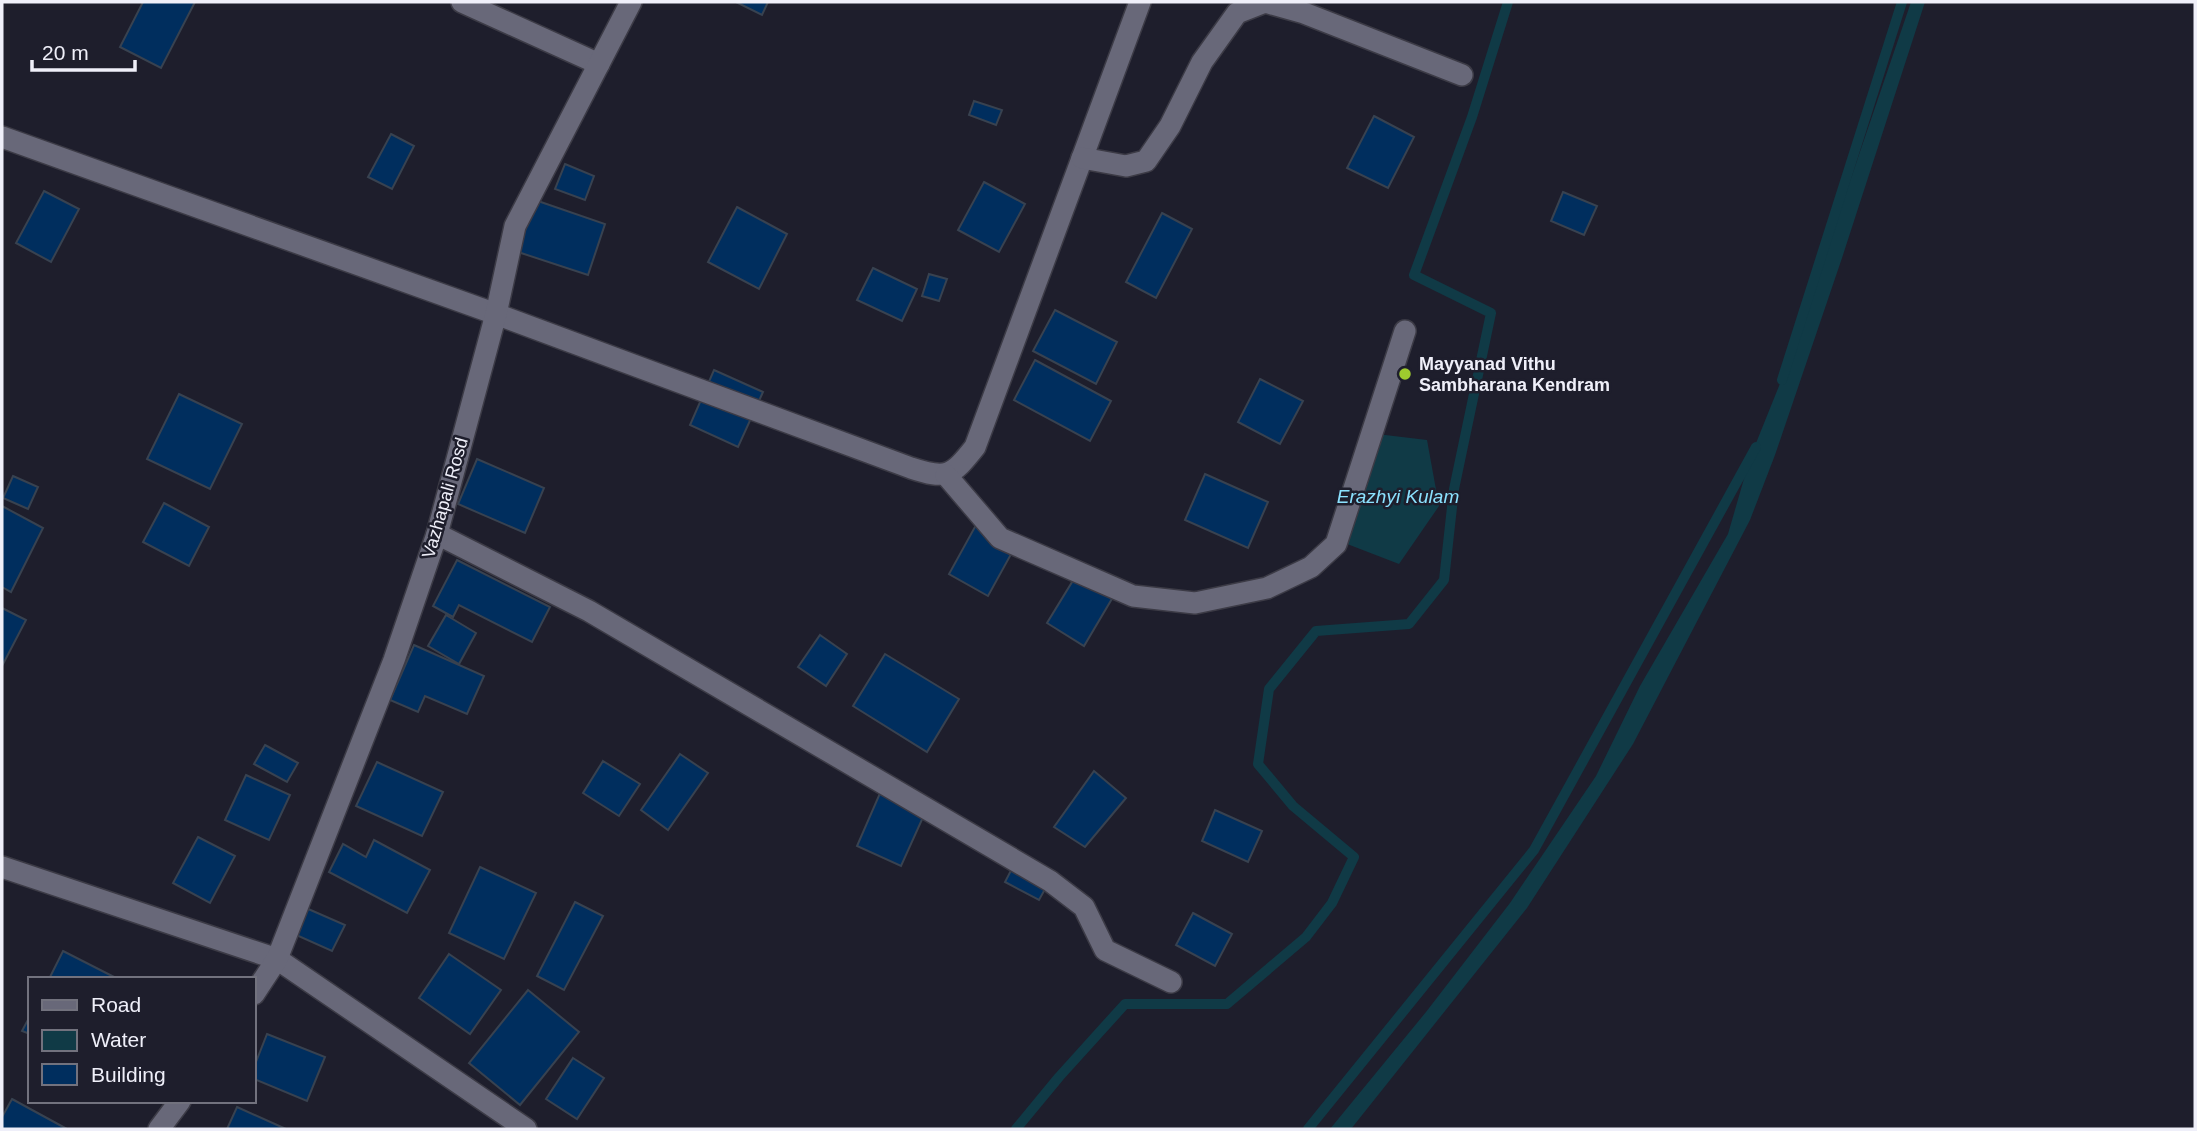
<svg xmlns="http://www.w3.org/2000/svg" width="2197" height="1131" font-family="Helvetica,sans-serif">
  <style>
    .water { fill: #103a46 }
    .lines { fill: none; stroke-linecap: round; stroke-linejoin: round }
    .stream { stroke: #103a46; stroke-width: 10 }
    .building { fill: #002e5e; stroke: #384250; stroke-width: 2 }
    .street-casing { stroke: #3c3b46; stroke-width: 24 }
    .street { stroke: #686879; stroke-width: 21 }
    .poi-dot { fill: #9eca2e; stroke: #1e1e2c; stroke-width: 2.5 }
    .labels { text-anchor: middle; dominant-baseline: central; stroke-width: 5; stroke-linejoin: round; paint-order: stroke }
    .poi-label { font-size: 18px; font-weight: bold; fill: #efeff9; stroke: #1e1e2c; text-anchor: start }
    .street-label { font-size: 18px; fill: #efeff9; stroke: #1e1e2c }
    .water-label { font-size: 19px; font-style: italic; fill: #8be1fe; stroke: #1e1e2c }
  </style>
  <rect width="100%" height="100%" fill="#1e1e2c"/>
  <!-- water -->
  <g class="water">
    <polygon points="1911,2 1925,2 1842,258 1775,455 1750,520 1633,744 1527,908 1351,1129 1330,1129 1426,1012 1510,903 1596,776 1640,686 1728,534 1750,458 1787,366"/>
    <polygon points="1377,434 1427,440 1439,506 1399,564 1342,542"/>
  </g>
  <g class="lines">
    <!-- stream -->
    <g class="stream">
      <polyline points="1782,380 1902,2"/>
      <polyline points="1016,1129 1059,1077 1125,1004 1227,1004 1306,937 1332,903 1354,857 1293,806 1258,764 1269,689 1316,631 1409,624 1444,580 1454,489 1491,313 1414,275 1472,117 1508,2"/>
      <polyline points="1308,1129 1534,850 1756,447"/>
    </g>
  </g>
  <!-- building -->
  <g class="building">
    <polygon points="143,2 195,2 161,68 120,47"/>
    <polygon points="736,2 768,2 762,15"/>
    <polygon points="974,101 1002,110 996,125 969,115"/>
    <polygon points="1374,116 1414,137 1388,188 1347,168"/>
    <polygon points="391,134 414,146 392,189 368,177"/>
    <polygon points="565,164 594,176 585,200 555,189"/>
    <polygon points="984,182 1025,204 999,252 958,230"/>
    <polygon points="44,191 79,209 51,262 16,243"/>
    <polygon points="1563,192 1597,206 1584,235 1551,221"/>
    <polygon points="535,200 605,224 588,275 518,252"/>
    <polygon points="737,207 787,234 759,289 708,262"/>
    <polygon points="1162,213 1192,229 1156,298 1126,282"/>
    <polygon points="873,268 917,289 902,321 857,300"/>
    <polygon points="929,274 947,279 939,301 922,296"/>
    <polygon points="1055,310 1117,342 1096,384 1033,351"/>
    <polygon points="1035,360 1111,401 1090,441 1014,400"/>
    <polygon points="714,370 763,392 738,447 690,425"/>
    <polygon points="1260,379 1303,401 1280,444 1238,422"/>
    <polygon points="179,394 242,424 210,489 147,459"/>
    <polygon points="477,459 544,488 525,533 458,504"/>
    <polygon points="1205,474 1268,502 1248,548 1185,520"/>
    <polygon points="13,476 38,487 28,509 3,498"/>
    <polygon points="164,503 209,527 189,566 143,542"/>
    <polygon points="2,506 43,528 11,592 2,587"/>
    <polygon points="976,525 1015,547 988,596 949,574"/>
    <polygon points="457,560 550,607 532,642 459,605 453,617 433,606"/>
    <polygon points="1077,574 1113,597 1084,646 1047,623"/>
    <polygon points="2,608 26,620 2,666"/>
    <polygon points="446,615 476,633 459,664 428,646"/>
    <polygon points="820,635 847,654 826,686 798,667"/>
    <polygon points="414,645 484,676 467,714 425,696 418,712 390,700"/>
    <polygon points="885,654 959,699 927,752 853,706"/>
    <polygon points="265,745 298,763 287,782 254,764"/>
    <polygon points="680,754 708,773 668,830 641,810"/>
    <polygon points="603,761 640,784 619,816 583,793"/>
    <polygon points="377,762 443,792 422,836 356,806"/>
    <polygon points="1094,771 1126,798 1085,847 1054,827"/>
    <polygon points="246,775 290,795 269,840 225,820"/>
    <polygon points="884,784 929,804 901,866 857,846"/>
    <polygon points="1215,810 1262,831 1248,862 1202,841"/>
    <polygon points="198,837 235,856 210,903 173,883"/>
    <polygon points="374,840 430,870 407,913 329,872 343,844 366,857"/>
    <polygon points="1019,855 1054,873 1039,900 1005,882"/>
    <polygon points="480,867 536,893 504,959 449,933"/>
    <polygon points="575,902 603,916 564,990 537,976"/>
    <polygon points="306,908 345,925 332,951 294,934"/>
    <polygon points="1193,913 1232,934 1215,966 1176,945"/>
    <polygon points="63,951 118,979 49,979"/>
    <polygon points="449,954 501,990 470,1034 419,998"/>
    <polygon points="528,990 579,1032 520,1105 469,1063"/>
    <polygon points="30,1016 30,1034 22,1031"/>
    <polygon points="267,1034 325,1057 307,1101 254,1079 254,1067"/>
    <polygon points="573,1058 604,1078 577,1119 546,1099"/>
    <polygon points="12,1099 67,1129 2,1129 2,1117"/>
    <polygon points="237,1107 286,1129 227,1129"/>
  </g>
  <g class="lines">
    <defs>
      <g id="street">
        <polyline points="462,2 599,64"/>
        <path d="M 2,137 L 496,314 L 911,468 C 947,480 952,476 975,447 L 1140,2"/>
        <polyline points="1082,158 1126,166 1146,161 1170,126 1202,62 1237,13 1265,2 1304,13 1462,75"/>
        <polyline points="946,475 1000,538 1133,596 1195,603 1267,588 1311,567 1336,544 1405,331"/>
        <polyline points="437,534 589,611 1050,881 1084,907 1105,950 1171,982"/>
        <polyline points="2,867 277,959 526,1129"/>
        <polyline points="254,994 277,959 394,660 437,534 496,314 515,226 631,2"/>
        <polyline points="159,1129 180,1101"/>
      </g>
    </defs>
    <!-- street casing -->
    <use href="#street" class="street-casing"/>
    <!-- street -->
    <use href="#street" class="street"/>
  </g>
  <!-- markers -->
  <circle class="poi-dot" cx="1405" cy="374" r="7"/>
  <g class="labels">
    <!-- poi labels -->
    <g class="poi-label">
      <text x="1419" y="364">Mayyanad Vithu<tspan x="1419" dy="21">Sambharana Kendram</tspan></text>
    </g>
    <!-- street labels -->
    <g class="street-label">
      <text transform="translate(445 498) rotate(-74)">Vazhapali Rosd</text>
    </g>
    <!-- water labels -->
    <g class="water-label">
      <text x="1398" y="496">Erazhyi Kulam</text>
    </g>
  </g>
  <!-- border -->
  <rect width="2197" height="1131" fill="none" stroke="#efeff9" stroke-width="7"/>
  <!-- legend -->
  <rect x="28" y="977" width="228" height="126" fill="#1e1e2c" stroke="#72727e" stroke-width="2"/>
  <rect x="42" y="1000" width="35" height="10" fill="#686879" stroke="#72727e" stroke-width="2"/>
  <text x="91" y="1012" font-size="21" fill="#efeff9">Road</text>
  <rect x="42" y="1030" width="35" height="21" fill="#103a46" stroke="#72727e" stroke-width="2"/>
  <text x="91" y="1047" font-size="21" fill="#efeff9">Water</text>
  <rect x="42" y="1064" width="35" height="21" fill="#002e5e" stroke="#72727e" stroke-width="2"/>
  <text x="91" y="1082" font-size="21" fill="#efeff9">Building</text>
  <!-- scale -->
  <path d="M32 60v10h103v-10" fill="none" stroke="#efeff9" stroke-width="3.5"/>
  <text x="42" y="60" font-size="21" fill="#efeff9" stroke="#1e1e2c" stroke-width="5" paint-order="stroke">20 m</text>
</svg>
